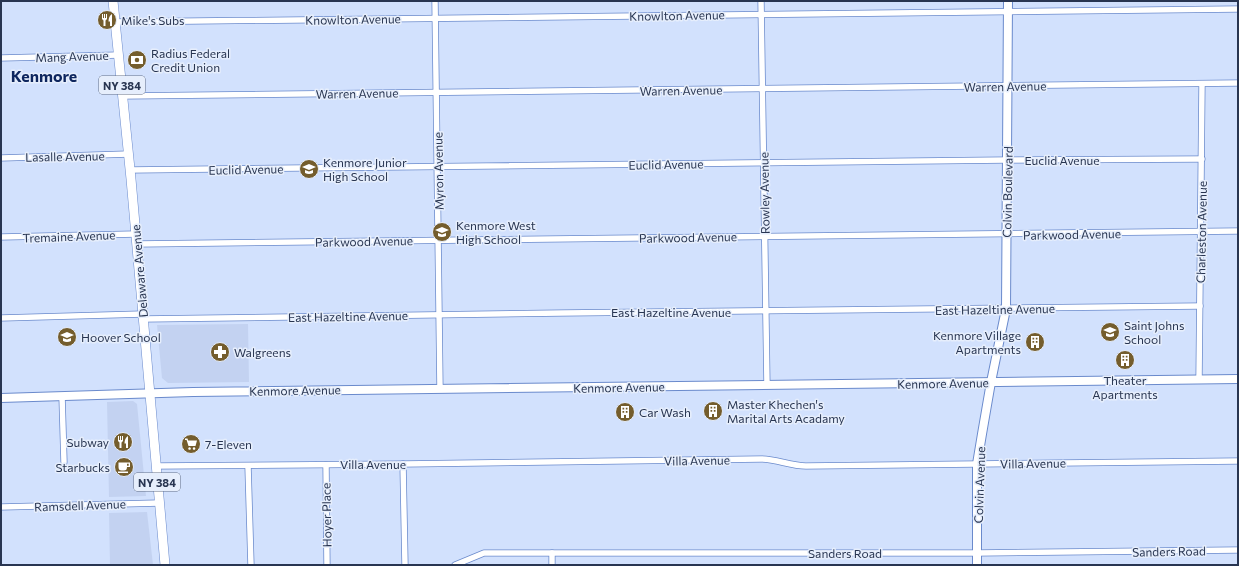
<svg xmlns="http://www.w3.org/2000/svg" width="1239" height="566" font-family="Commissioner,sans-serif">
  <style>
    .built { fill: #c3d2f1 }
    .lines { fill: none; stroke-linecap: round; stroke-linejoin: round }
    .street-casing { stroke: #6a8acc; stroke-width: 7 }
    .secondary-casing { stroke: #6a8acc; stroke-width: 10 }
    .primary-casing { stroke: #6a8acc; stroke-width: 10 }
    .street { stroke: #fff; stroke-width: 5.5 }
    .secondary { stroke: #fff; stroke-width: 8 }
    .primary { stroke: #fff; stroke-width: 9 }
    .labels { text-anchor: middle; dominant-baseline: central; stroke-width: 3; stroke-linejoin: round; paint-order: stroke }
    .shield { fill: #e6eefc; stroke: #616c84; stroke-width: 1 }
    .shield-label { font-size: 11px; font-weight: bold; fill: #283551 }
    .street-label { font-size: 12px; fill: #283551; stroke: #e6eefc }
    .poi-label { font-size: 12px; fill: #283551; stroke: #e6eefc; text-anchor: start }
    .district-label { font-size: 16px; font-weight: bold; fill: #0e265e; stroke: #e6eefc }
  </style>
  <rect width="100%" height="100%" fill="#d2e1fd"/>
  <!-- built -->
  <g class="built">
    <polygon points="248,324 249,382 168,383 162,378 157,325"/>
    <polygon points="133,401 137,404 146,496 109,497 107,402"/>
    <polygon points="147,512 153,565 110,565 109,513"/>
  </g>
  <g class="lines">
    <defs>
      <g id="street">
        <polyline points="435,1 440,389"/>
        <polyline points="761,1 767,385"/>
        <polyline points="115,22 1238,9"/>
        <polyline points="1,58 119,55"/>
        <polyline points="123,96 1238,83"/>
        <polyline points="1,158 129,154"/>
        <polyline points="130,170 1007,160 1202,159"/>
        <polyline points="1,237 136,234"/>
        <polyline points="137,244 1238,231"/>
        <polyline points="1,318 143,314"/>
        <polyline points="143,319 562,313 1200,306"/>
        <polyline points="1199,380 1202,84"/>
        <polyline points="62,396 64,462"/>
        <polyline points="403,464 405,565"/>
        <polyline points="326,465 327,565"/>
        <path d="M 156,466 L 403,464 L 761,459 C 776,459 791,466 806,466 L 1238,461"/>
        <polyline points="248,466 251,565"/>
        <polyline points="1,507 159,503"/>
        <polyline points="552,553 552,565"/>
        <polyline points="455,565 484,553 977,553 1238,550"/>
      </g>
      <g id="secondary">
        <polyline points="1,398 193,392 1238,379"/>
        <polyline points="977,565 977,464 982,434 991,382 1006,309 1008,1"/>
      </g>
      <polyline id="primary" points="113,1 131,179 165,565"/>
    </defs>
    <!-- street casing -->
    <use href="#street" class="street-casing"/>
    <!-- secondary casing -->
    <use href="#secondary" class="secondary-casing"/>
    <!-- primary casing -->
    <use href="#primary" class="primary-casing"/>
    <!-- street -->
    <use href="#street" class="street"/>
    <!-- secondary -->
    <use href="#secondary" class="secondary"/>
    <!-- primary -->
    <use href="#primary" class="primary"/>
  </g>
  <!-- icons -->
  <defs>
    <symbol id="restaurant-disc" viewBox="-11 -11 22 22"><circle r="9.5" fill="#745d2d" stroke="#e6eefc"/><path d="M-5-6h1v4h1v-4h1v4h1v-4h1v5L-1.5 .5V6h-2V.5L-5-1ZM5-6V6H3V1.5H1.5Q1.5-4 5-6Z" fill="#fff"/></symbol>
    <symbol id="bank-disc" viewBox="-11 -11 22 22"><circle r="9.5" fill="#745d2d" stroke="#e6eefc"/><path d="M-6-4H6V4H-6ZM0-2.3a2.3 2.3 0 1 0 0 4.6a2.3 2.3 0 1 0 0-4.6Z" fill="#fff"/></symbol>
    <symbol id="school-disc" viewBox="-11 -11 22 22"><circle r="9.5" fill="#745d2d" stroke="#e6eefc"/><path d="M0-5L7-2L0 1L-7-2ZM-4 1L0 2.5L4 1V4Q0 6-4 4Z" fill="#fff"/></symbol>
    <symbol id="building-disc" viewBox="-11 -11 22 22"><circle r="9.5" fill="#745d2d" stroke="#e6eefc"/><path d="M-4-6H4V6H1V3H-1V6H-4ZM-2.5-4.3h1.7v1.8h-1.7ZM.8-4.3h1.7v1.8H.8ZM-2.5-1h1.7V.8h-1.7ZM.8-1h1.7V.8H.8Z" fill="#fff"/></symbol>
    <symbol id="pharmacy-disc" viewBox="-11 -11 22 22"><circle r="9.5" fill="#745d2d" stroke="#e6eefc"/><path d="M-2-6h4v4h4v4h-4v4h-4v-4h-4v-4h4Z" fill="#fff"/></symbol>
    <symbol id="supermarket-disc" viewBox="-11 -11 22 22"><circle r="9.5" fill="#745d2d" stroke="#e6eefc"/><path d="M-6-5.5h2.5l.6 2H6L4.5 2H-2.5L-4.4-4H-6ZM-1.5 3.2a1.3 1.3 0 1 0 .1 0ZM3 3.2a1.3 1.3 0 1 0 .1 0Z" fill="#fff"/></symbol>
    <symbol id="cafe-disc" viewBox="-11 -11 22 22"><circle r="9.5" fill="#745d2d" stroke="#e6eefc"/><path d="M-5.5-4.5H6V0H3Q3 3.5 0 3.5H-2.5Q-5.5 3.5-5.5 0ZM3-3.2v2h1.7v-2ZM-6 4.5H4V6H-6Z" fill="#fff"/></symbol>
  </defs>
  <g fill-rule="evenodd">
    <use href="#restaurant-disc" x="96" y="9" width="22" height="22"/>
    <use href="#bank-disc" x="126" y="49" width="22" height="22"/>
    <use href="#school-disc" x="298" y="158" width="22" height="22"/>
    <use href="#school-disc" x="431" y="221" width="22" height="22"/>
    <use href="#school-disc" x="1099" y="321" width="22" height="22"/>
    <use href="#school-disc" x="56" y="326" width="22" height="22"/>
    <use href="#building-disc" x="1024" y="331" width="22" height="22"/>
    <use href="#pharmacy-disc" x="209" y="341" width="22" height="22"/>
    <use href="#building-disc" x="1114" y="349" width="22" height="22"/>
    <use href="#building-disc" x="702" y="400" width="22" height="22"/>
    <use href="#building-disc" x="614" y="401" width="22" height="22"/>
    <use href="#restaurant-disc" x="112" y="431" width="22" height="22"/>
    <use href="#supermarket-disc" x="180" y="433" width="22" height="22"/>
    <use href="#cafe-disc" x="113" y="456" width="22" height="22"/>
  </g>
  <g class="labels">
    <!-- shield labels -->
    <g class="shield">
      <rect x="99" y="76" width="46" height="18" rx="3"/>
      <rect x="134" y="473" width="46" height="18" rx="3"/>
    </g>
    <g class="shield-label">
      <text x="122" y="85">NY 384</text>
      <text x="157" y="482">NY 384</text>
    </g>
    <!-- street labels -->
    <g class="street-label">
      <text transform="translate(677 15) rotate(-1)">Knowlton Avenue</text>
      <text transform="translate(353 19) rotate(-1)">Knowlton Avenue</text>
      <text transform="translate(72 56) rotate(-2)">Mang Avenue</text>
      <text transform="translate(1005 86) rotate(-1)">Warren Avenue</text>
      <text transform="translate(681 90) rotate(-1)">Warren Avenue</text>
      <text transform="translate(357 93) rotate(-1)">Warren Avenue</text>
      <text transform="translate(65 156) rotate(-1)">Lasalle Avenue</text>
      <text x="1062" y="160">Euclid Avenue</text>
      <text transform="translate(666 164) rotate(-1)">Euclid Avenue</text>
      <text transform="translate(246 169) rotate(-1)">Euclid Avenue</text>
      <text transform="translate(438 171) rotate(-91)">Myron Avenue</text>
      <text transform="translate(1007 192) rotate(-89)">Colvin Boulevard</text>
      <text transform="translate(764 193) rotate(-91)">Rowley Avenue</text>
      <text transform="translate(1201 232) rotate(-89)">Charleston Avenue</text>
      <text transform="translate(1072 234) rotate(-1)">Parkwood Avenue</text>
      <text transform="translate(69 236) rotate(-2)">Tremaine Avenue</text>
      <text transform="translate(688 237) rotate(-1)">Parkwood Avenue</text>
      <text transform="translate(364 241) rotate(-1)">Parkwood Avenue</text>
      <text transform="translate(139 271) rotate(-95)">Delaware Avenue</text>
      <text transform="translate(995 309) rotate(-1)">East Hazeltine Avenue</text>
      <text x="671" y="312">East Hazeltine Avenue</text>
      <text transform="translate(348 316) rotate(-1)">East Hazeltine Avenue</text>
      <text transform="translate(943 383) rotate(-1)">Kenmore Avenue</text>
      <text transform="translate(619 387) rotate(-1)">Kenmore Avenue</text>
      <text transform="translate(295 390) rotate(-1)">Kenmore Avenue</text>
      <text transform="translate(697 460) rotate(-1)">Villa Avenue</text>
      <text transform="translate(1033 463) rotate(-1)">Villa Avenue</text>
      <text x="373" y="464">Villa Avenue</text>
      <text transform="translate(979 485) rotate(-88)">Colvin Avenue</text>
      <text transform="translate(80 505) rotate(-2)">Ramsdell Avenue</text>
      <text transform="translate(326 515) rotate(-91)">Hoyer Place</text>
      <text transform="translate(1169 551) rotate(-1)">Sanders Road</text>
      <text x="845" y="553">Sanders Road</text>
    </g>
    <!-- poi labels -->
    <g class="poi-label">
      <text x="121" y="20">Mike's Subs</text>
      <text x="151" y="53">Radius Federal<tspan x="151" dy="14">Credit Union</tspan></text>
      <text x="323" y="162">Kenmore Junior<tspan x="323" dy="14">High School</tspan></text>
      <text x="456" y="225">Kenmore West<tspan x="456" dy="14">High School</tspan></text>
      <text x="1124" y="325">Saint Johns<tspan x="1124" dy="14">School</tspan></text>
      <text x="1021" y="335" text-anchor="end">Kenmore Village<tspan x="1021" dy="14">Apartments</tspan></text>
      <text x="81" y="337">Hoover School</text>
      <text x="234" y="352">Walgreens</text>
      <text x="1125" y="380" text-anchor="middle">Theater<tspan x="1125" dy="14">Apartments</tspan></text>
      <text x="727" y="404">Master Khechen's<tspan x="727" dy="14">Marital Arts Acadamy</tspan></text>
      <text x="639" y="412">Car Wash</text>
      <text x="109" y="442" text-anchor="end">Subway</text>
      <text x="205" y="444">7-Eleven</text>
      <text x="110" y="467" text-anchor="end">Starbucks</text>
    </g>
    <!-- district labels -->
    <g class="district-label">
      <text x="44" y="75">Kenmore</text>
    </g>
  </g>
  <!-- border -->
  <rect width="1239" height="566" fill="none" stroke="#283551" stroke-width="4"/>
</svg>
